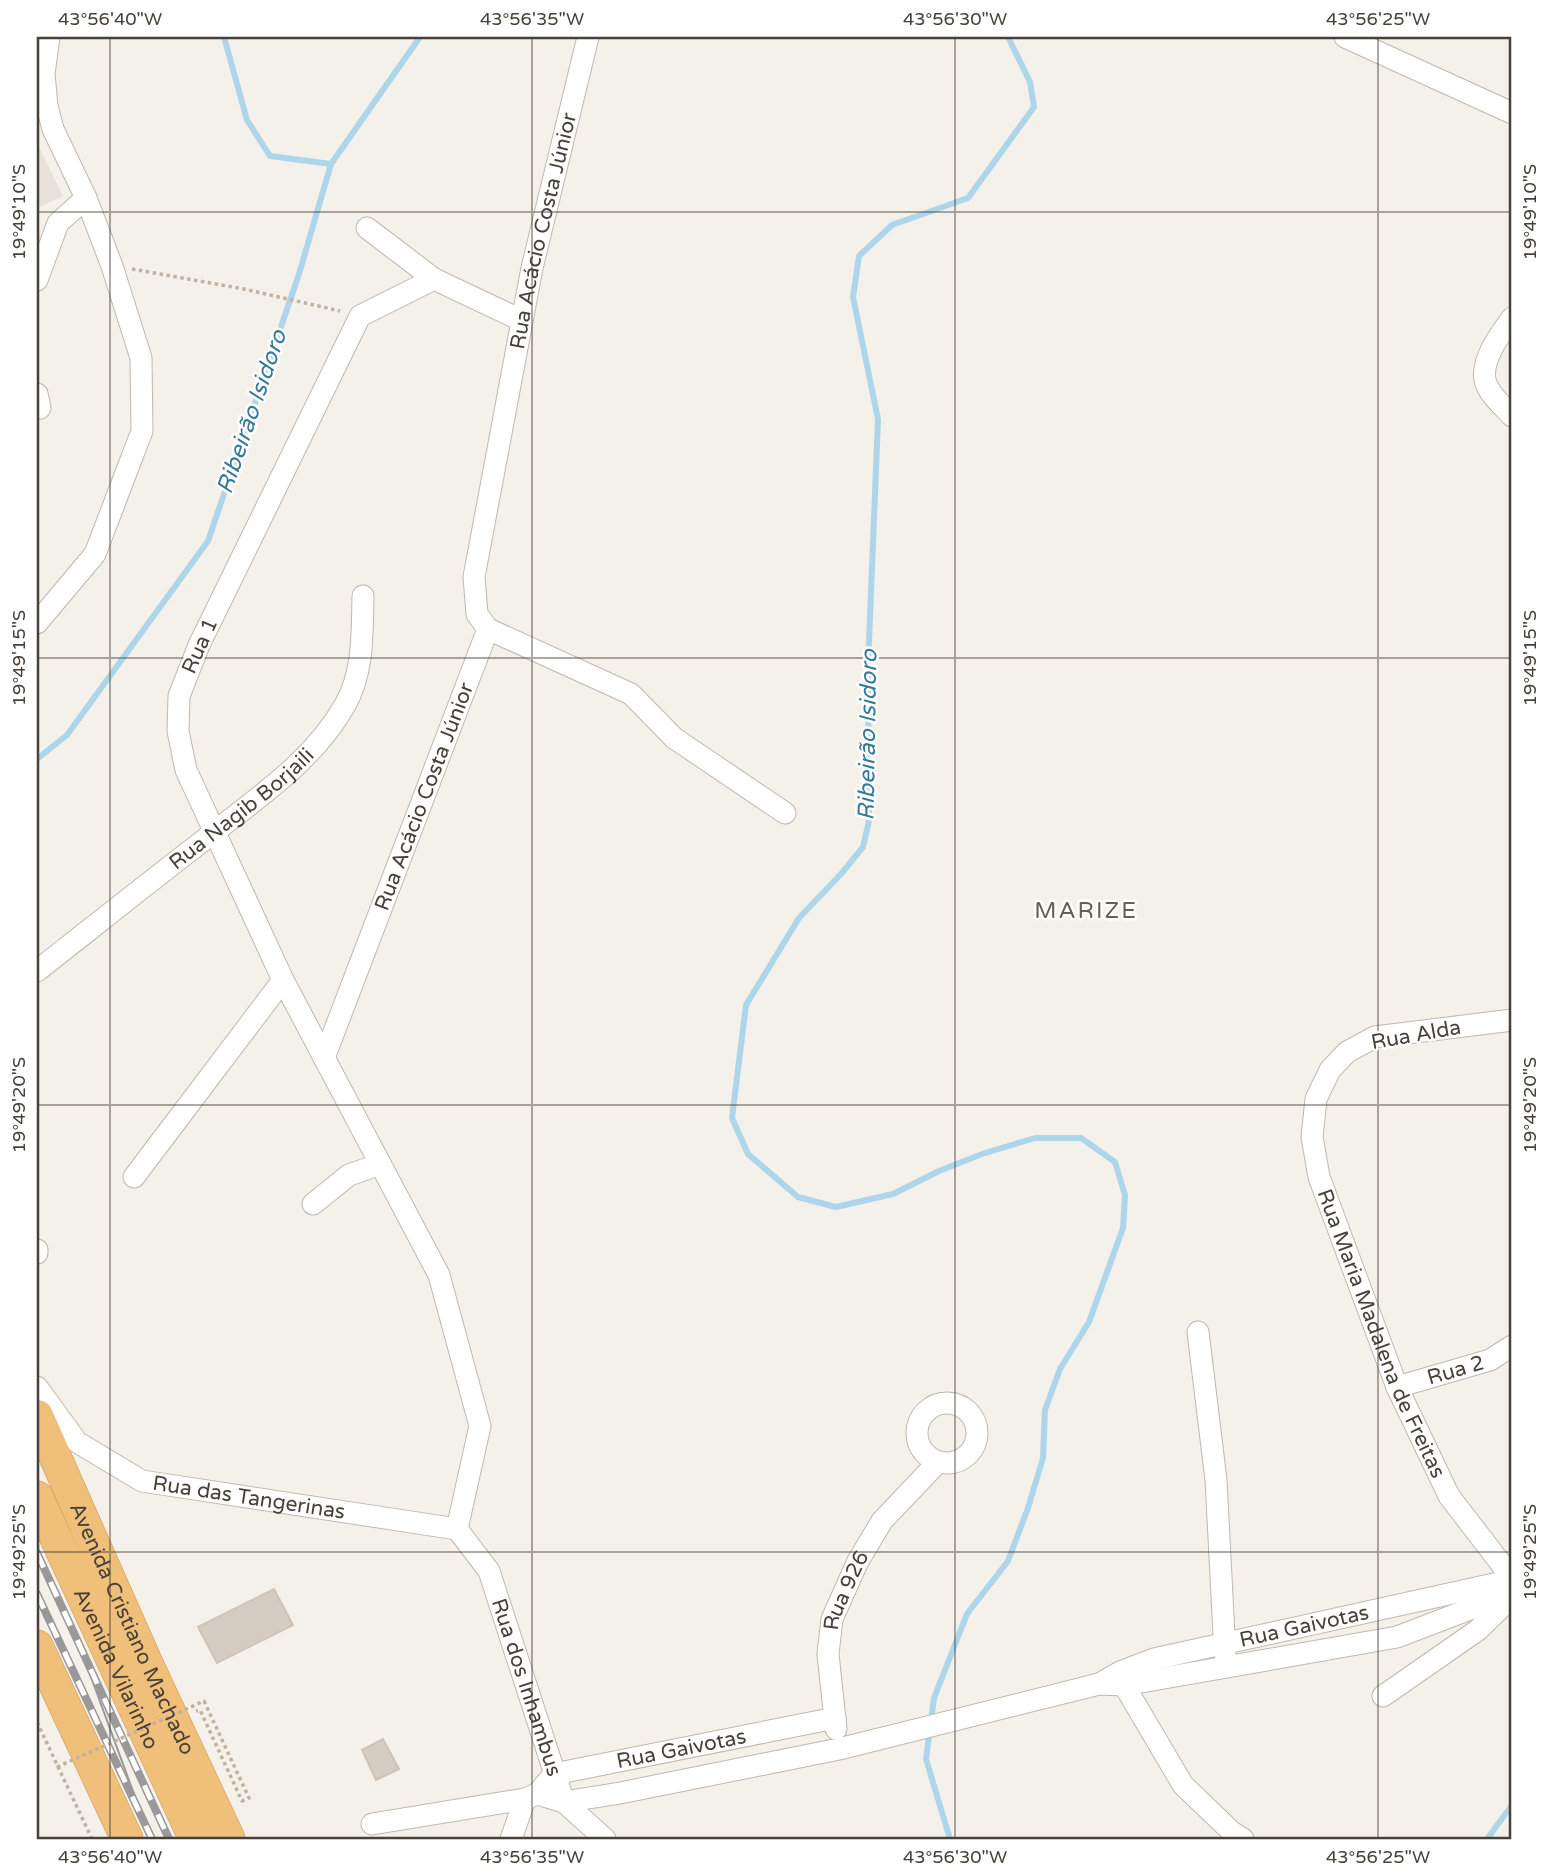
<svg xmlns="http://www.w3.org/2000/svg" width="1549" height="1876" font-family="'Varela Round',sans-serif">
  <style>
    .residential { fill: #e7e2da }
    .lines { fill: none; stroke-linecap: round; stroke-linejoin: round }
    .stream { stroke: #aed6ea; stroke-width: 6 }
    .building { fill: #d5ccc2; stroke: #cfc3b5; stroke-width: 2 }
    .minor-casing { stroke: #bfb8ae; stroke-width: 23 }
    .highway-casing { stroke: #cf944a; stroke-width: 33 }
    .path { stroke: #bfb2a1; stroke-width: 3.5; stroke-dasharray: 3.5 3.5; stroke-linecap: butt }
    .minor { stroke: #fff; stroke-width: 21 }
    .highway { stroke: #f0c07a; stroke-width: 32 }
    .tram { stroke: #999; stroke-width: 2 }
    .rail-casing { stroke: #999; stroke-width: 8 }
    .rail { stroke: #fff; stroke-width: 5; stroke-dasharray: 16; stroke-linecap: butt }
    .path-bridge { stroke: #bfb2a1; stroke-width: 3.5; stroke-dasharray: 3.5 3.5; stroke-linecap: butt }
    .ticks { fill: none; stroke: #48413a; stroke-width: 2; stroke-opacity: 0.45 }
    .labels { text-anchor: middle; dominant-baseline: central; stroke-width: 5; stroke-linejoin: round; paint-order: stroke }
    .street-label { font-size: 21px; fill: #48413a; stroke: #fff }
    .water-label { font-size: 23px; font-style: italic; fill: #38789b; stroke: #fff }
    .neighbourhood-label { font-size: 23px; letter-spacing: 2px; fill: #695e52; stroke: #fff }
    .neatline { fill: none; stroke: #48413a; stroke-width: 2.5 }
    .ticks-label { font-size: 18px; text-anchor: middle; fill: #48413a }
  </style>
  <rect width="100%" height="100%" fill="#f4f1eb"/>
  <!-- residential -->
  <polygon class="residential" points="37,143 63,196 37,208"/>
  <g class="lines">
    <!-- stream -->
    <g class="stream">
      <polyline points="224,37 247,120 270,156 331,164"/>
      <polyline points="37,759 67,735 208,541 299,274 331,164 420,37"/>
      <polyline points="950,1839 926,1759 934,1698 967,1614 1008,1561 1028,1508 1043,1458 1045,1410 1060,1369 1089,1322 1123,1228 1125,1195 1115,1162 1081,1138 1035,1138 982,1154 939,1171 893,1194 836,1207 798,1197 748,1154 732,1118 746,1005 799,918 841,874 863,847 869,821 868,667 878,419 853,297 859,256 892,225 968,198 1034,107 1030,82 1008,37"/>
      <polyline points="1487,1839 1512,1805"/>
    </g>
  </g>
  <!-- building -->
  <g class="building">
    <polygon points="274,1589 293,1625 217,1663 198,1627"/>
    <polygon points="383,1739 399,1769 376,1780 362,1750"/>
  </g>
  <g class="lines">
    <defs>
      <g id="minor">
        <polyline points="1345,37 1512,113"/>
        <polyline points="367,228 434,279 521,320"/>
        <polyline points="434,279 360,316 199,645 179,696 178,731 186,770 283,980 439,1275 480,1426 457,1529"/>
        <polyline points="37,280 58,223 86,198"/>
        <path d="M 1512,318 C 1501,333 1481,359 1485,380 C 1488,394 1503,406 1512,416"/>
        <polyline points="37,394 40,408"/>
        <polyline points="37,623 95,554 142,431 141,358 112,266 86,198 53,129 47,106 44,74 49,37"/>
        <polyline points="488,629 631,694 674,738 785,813"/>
        <path id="s1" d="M 37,971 C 93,927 148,883 204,840 C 254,800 313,762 345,705 C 364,672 362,632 363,596"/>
        <path id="s2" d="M 1512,1020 L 1375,1037 L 1347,1052 L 1330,1070 L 1316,1099 L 1312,1137 L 1319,1177 L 1397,1387 L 1449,1496 L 1512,1578"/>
        <path id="s3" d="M 324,1058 L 488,629 L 477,614 L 474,577 L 532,268 L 588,37"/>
        <polyline points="134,1177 283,980"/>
        <polyline points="313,1204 349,1175 380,1164"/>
        <polyline points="37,1250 37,1253"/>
        <polyline points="1198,1332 1216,1480 1225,1654"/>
        <path id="s4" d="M 37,1387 L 77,1442 L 142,1481 L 457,1529"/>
        <path id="s5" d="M 1397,1387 L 1490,1360 L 1512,1346"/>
        <circle cx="947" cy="1433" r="30"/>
        <path id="s6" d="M 457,1529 L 489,1571 L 564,1802 L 605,1839"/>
        <polyline points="1121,1674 1124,1685 1183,1785 1232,1832 1243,1839"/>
        <path id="s7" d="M 1101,1683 L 1120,1672 L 1154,1659 L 1512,1580"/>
        <polyline points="1383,1696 1478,1630 1512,1597"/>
        <path id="s8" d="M 836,1729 L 828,1654 L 832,1619 L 858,1561 L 882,1521 L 938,1462"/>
        <polyline points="537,1794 564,1802 620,1793 839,1749 1099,1684 1124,1685 1397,1637 1512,1593"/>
        <path id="s9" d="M 372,1824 L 525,1799 L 537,1794 L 554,1774 L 835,1718"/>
        <polyline points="511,1839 525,1799"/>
      </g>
      <g id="highway">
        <path id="s10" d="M 37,1416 L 148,1666 L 229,1839"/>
        <path id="s11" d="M 37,1497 L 195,1839"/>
        <polyline points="37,1646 127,1839"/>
      </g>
    </defs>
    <!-- minor casing -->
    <use href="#minor" class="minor-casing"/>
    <!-- highway casing -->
    <use href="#highway" class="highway-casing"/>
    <!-- path -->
    <g class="path">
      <polyline points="132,269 244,289 340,311"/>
      <polyline points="37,1722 92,1839"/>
    </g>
    <!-- minor -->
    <use href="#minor" class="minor"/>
    <!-- highway -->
    <use href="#highway" class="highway"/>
    <!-- tram -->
    <polyline class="tram" points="80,1647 145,1824"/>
    <defs>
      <g id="rail">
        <polyline points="37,1553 169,1839"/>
        <polyline points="37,1594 152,1839"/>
      </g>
    </defs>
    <!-- rail casing -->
    <use href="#rail" class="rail-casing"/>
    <!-- rail -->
    <use href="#rail" class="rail"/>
    <!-- path-bridge -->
    <polyline class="path-bridge" points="57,1767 204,1701 249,1798 242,1801 200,1710 196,1711"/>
  </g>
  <!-- ticks -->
  <path class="ticks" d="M 110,37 L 110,1839M 532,37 L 532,1839M 955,37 L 955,1839M 1378,37 L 1378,1839M 37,212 L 1512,212M 37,658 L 1512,658M 37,1105 L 1512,1105M 37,1552 L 1512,1552"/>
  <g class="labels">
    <!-- street labels -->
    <g class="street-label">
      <text stroke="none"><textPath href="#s3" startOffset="868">Rua Acácio Costa Júnior</textPath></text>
      <text transform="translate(200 646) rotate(-66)">Rua 1</text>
      <text stroke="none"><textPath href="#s3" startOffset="280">Rua Acácio Costa Júnior</textPath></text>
      <text stroke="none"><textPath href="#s1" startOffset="261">Rua Nagib Borjaili</textPath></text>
      <text transform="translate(1416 1035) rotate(-10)">Rua Alda</text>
      <text stroke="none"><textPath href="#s2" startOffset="474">Rua Maria Madalena de Freitas</textPath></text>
      <text stroke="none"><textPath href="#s5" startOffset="61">Rua 2</textPath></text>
      <text stroke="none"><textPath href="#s4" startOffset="252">Rua das Tangerinas</textPath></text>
      <text stroke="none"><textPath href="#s8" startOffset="142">Rua 926</textPath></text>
      <text stroke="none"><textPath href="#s7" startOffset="212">Rua Gaivotas</textPath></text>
      <text stroke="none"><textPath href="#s10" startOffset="233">Avenida Cristiano Machado</textPath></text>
      <text stroke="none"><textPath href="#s11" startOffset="189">Avenida Vilarinho</textPath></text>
      <text stroke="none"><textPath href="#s6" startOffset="175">Rua dos Inhambus</textPath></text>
      <text stroke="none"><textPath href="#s9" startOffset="324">Rua Gaivotas</textPath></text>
    </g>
    <!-- water labels -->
    <g class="water-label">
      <text transform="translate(252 412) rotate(-71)">Ribeirão Isidoro</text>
      <text transform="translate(868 735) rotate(-89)">Ribeirão Isidoro</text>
    </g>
    <!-- neighbourhood labels -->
    <g class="neighbourhood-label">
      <text x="1086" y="911">MARIZE</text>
    </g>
  </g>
  <!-- border -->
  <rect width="1549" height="1876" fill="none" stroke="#ffffff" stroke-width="77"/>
  <rect x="38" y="38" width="1472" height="1800" class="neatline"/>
  <g class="ticks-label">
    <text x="110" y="25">43°56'40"W</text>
    <text x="532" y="25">43°56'35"W</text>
    <text x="955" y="25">43°56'30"W</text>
    <text x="1378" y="25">43°56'25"W</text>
    <text transform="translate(19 212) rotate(-90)" y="6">19°49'10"S</text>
    <text transform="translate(1530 212) rotate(-90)" y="6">19°49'10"S</text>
    <text transform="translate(19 658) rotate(-90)" y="6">19°49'15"S</text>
    <text transform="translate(1530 658) rotate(-90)" y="6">19°49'15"S</text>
    <text transform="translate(19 1105) rotate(-90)" y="6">19°49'20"S</text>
    <text transform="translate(1530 1105) rotate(-90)" y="6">19°49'20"S</text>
    <text transform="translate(19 1552) rotate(-90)" y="6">19°49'25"S</text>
    <text transform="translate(1530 1552) rotate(-90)" y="6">19°49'25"S</text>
    <text x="110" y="1863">43°56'40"W</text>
    <text x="532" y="1863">43°56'35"W</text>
    <text x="955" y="1863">43°56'30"W</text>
    <text x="1378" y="1863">43°56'25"W</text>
  </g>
</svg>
